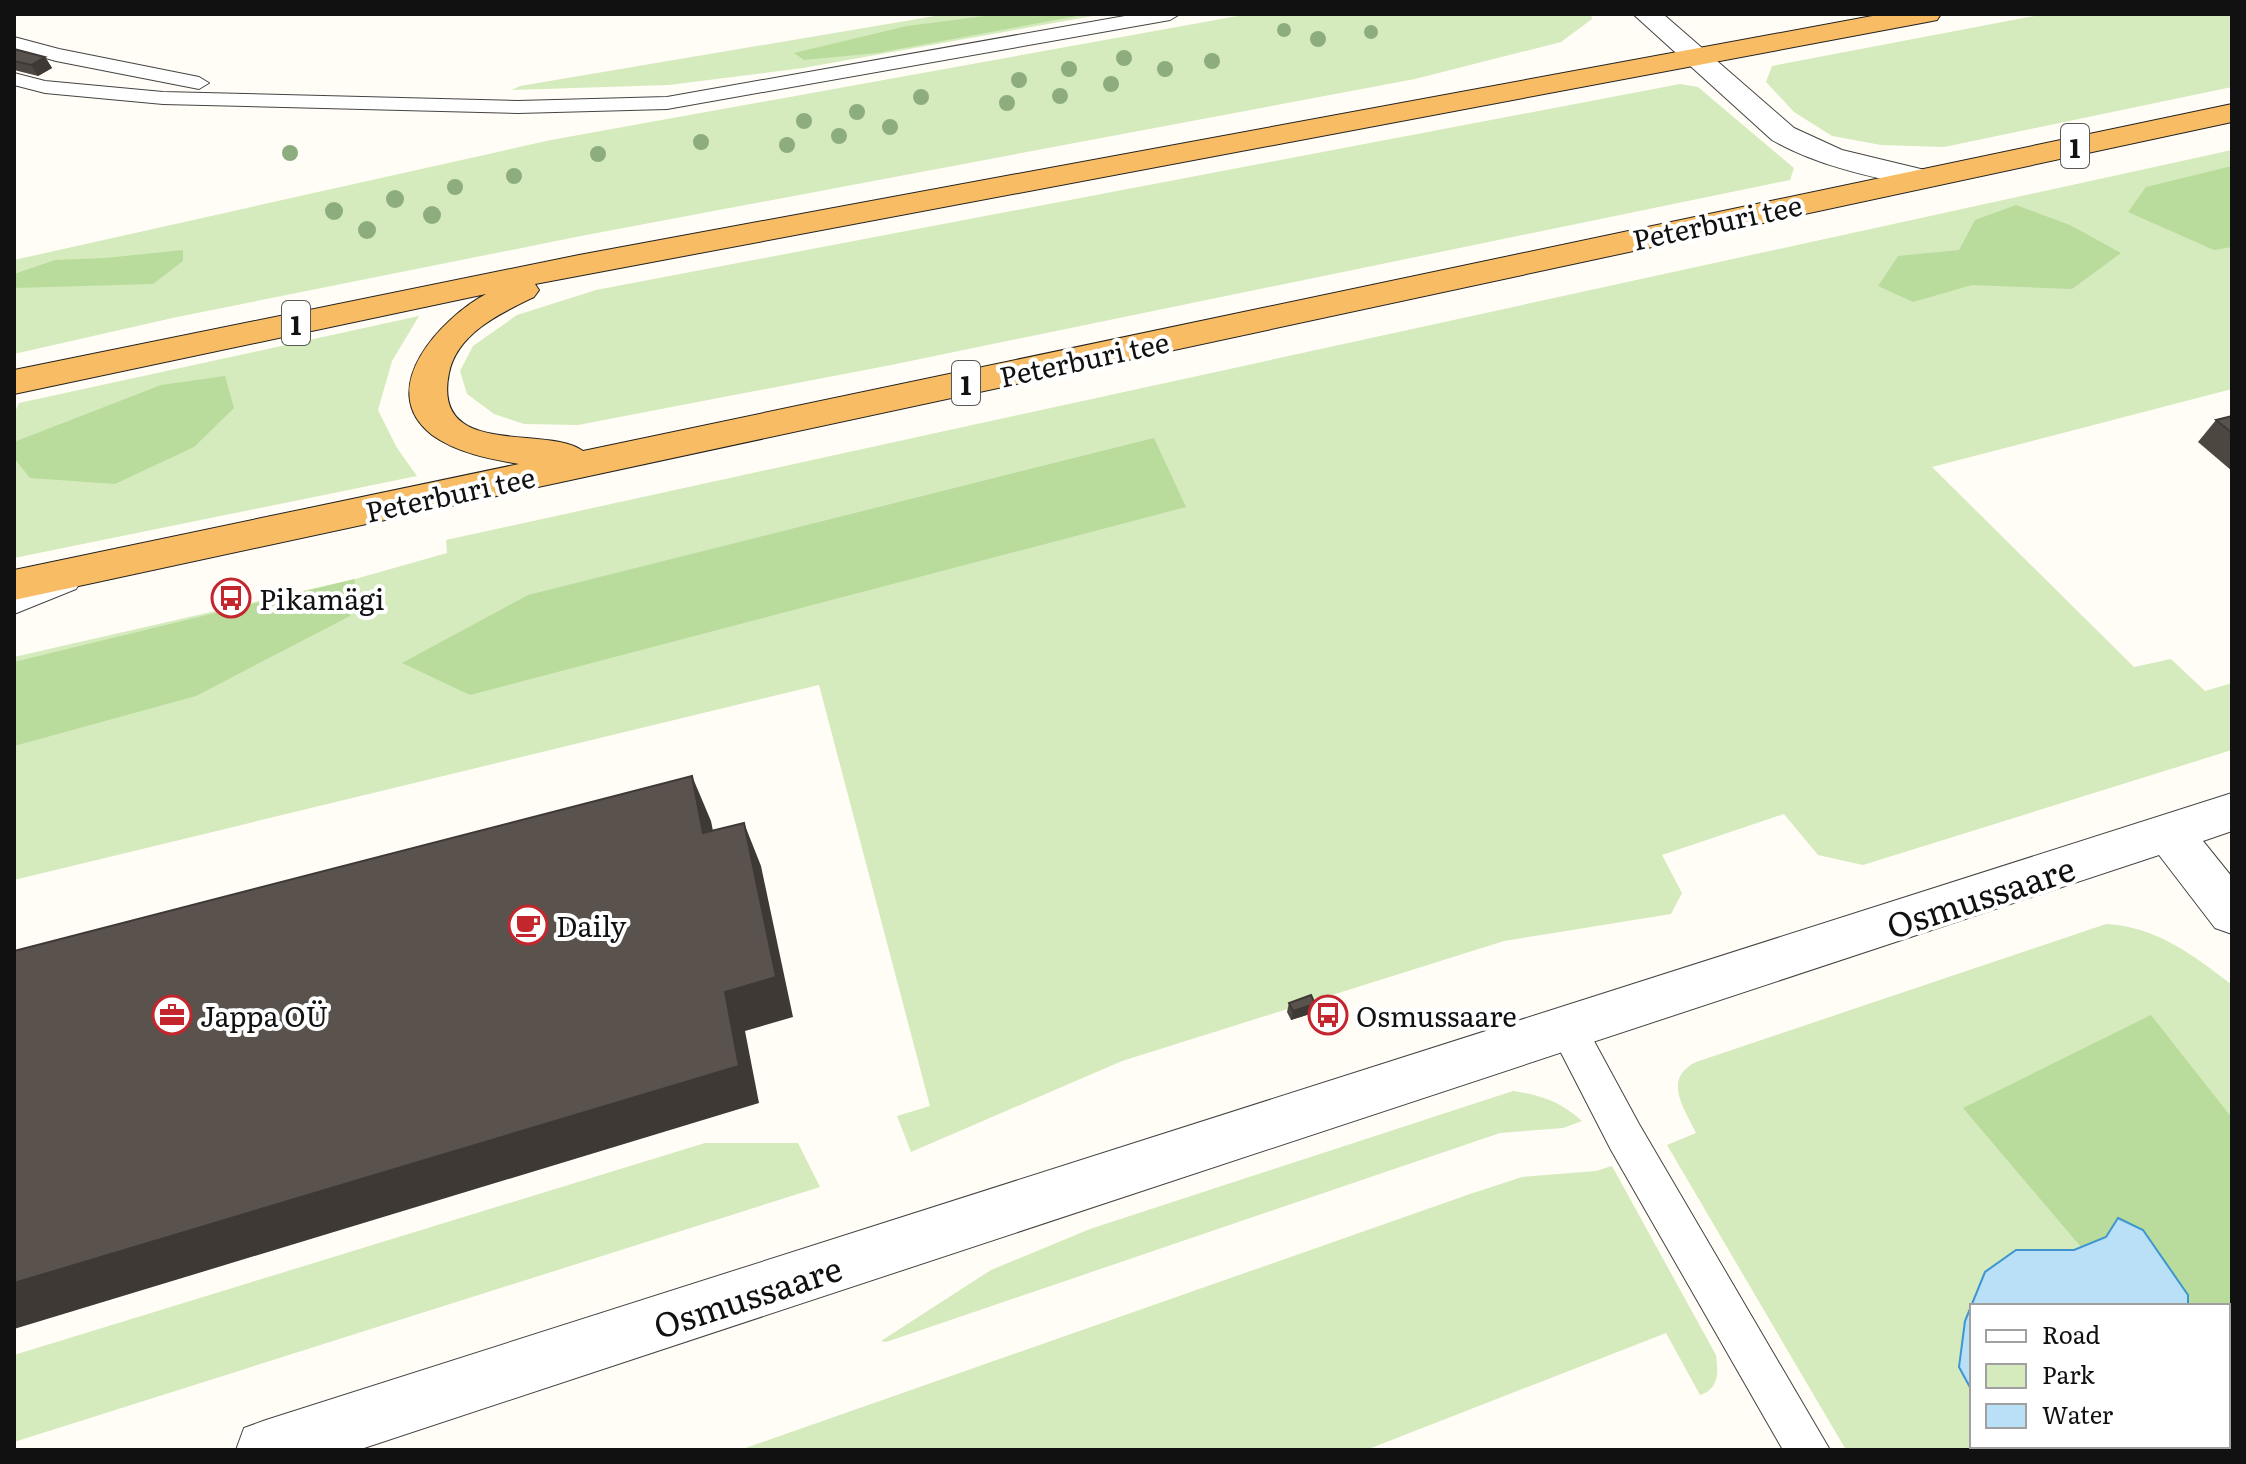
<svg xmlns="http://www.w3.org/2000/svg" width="2246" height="1464" font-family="Literata,serif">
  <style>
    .green { fill: #d5ebbd; fill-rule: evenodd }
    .forest { fill: #b9dc9c }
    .water { fill: #b9e0f7; stroke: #3f96cf; stroke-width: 2 }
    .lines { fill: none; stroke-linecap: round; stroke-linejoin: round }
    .service-casing { stroke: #444; stroke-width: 2 }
    .minor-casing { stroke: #444; stroke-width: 2 }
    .tertiary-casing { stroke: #444; stroke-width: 2 }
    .trunk-casing { stroke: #222; stroke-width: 2 }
    .service { fill: #fff; fill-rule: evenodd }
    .minor { fill: #fff; fill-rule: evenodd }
    .tertiary { fill: #fff; fill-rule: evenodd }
    .trunk { fill: #f7bc64; fill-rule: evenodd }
    .tree { fill: #8dad7f }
    .wall { fill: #4d4742 }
    .shaded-wall { fill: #3f3936 }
    .building { fill: #5a524d; stroke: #3f3936; stroke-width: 2 }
    .labels { text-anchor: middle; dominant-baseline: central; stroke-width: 8; stroke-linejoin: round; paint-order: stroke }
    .shield { fill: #fff; stroke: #585858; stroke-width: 2 }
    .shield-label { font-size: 26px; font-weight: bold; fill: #111 }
    .street-label { font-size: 28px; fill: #111; stroke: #fff }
    .poi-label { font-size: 28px; fill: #111; stroke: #fff; text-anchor: start }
    .near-street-label { font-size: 34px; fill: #111; stroke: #fff }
  </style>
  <rect width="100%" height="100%" fill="#fffdf5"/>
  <!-- green -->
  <g class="green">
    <polygon points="947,14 1104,14 803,68 669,85 512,90 520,86"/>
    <polygon points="1249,14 1591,14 1592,19 1561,42 1415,79 581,236 177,317 14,354 14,260 551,140"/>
    <polygon points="2045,14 2232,14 2232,87 1944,147 1881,145 1832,136 1794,112 1766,82 1772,66"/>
    <polygon points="1680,84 1698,87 1794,168 1790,180 891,365 578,425 524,424 494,414 467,394 460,371 473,346 517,315 596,290"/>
    <polygon points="2232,150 2232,389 1932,467 2134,667 2171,659 2205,691 2232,683 2232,750 1863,865 1818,855 1784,814 1662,855 1682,893 1671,914 1504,941 1122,1061 911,1152 897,1116 930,1106 819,685 14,880 14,657 355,579 447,553 446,540"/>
    <polygon points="419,316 392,361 378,410 397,448 417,476 14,558 14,414 19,403"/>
    <path d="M 2106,924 C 2155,926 2195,956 2232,985 L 2232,1450 L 1846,1450 L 1667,1145 L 1696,1133 C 1684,1108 1662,1079 1696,1062 ZM 1972,1306 L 2228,1306 L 2228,1446 L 1972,1446 Z"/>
    <path d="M 1513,1091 C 1541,1095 1561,1102 1582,1121 L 1563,1128 L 1500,1133 L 886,1342 L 881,1341 L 991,1270 L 1090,1229 Z"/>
    <polygon points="705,1143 798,1143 820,1187 14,1442 14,1355"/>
    <path d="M 1612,1166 L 1716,1355 C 1718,1372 1720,1388 1700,1395 L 1666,1333 L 1366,1450 L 740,1450 L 1470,1194 L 1522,1177 L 1596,1171 Z"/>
  </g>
  <!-- forest -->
  <g class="forest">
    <polygon points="1001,14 1088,14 877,53 804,60 794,53 907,26"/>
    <polygon points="2232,166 2232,247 2214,250 2128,212 2146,187"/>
    <polygon points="2016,205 2070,225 2121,253 2072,289 1972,285 1913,302 1878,286 1898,256 1959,250 1975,220"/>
    <polygon points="183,250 183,261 153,284 14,288 14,274 55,260 105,258"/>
    <polygon points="225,376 234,408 194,447 115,484 30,478 14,458 14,442 161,385"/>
    <polygon points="1154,438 1186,507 470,695 402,663 528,595"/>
    <polygon points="355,579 350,616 196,696 14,746 14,662"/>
    <polygon points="2151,1015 2232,1118 2232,1422 2228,1420 2228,1306 2131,1306 1963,1108"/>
  </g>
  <!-- water -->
  <polygon class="water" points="2118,1218 2143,1230 2188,1295 2188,1306 1972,1306 1972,1391 1959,1367 1965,1321 1985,1272 2016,1250 2074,1250 2106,1237"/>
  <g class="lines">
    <defs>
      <g id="service">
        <polygon points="1136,14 1180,14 1170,20 667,109 518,113 163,104 45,93 14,85 14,73 45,81 163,92 518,101 667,97"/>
        <polygon points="14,37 59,49 199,77 209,83 199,89 56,61 14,49"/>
        <polygon points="66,570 76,573 81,581 76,589 14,614 14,591"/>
        <polygon points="1568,1012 1581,1017 1639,1124 1830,1450 1783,1450 1611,1150 1555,1041 1549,1029 1555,1017"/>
      </g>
      <polygon id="minor" points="2232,793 2232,831 2203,841 2232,877 2232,934 2215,928 2159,855 358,1450 236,1450 244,1428 266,1420"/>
      <path id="tertiary" d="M 1633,14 L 1663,14 L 1794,128 L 1842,150 L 1929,171 L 1933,178 L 1929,185 L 1918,187 C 1868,176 1818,166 1772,140 Z"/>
      <path id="trunk" d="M 1883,14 L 1941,14 L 1937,20 L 1927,22 L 535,284 L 539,290 L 534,297 C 501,313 457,333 449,373 C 431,460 547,424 583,451 L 2232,104 L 2232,122 L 14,600 L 14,570 L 519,464 C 490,459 457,453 432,435 C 373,389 443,317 486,294 L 14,394 L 14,370 L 579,255 Z"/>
    </defs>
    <!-- service casing -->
    <use href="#service" class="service-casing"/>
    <!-- minor casing -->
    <use href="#minor" class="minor-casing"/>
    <!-- tertiary casing -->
    <use href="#tertiary" class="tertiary-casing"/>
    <!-- trunk casing -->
    <use href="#trunk" class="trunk-casing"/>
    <!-- service -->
    <use href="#service" class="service"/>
    <!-- minor -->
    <use href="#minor" class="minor"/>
    <!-- tertiary -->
    <use href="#tertiary" class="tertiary"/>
    <!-- trunk -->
    <use href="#trunk" class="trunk"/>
  </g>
  <!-- trees -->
  <g class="tree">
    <circle cx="1284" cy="30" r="7"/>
    <circle cx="1371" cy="32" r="7"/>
    <circle cx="1318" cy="39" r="8"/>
    <circle cx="1124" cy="58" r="8"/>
    <circle cx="1212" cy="61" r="8"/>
    <circle cx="1069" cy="69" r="8"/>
    <circle cx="1165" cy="69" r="8"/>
    <circle cx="1019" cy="80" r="8"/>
    <circle cx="1111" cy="84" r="8"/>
    <circle cx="1060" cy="96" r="8"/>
    <circle cx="921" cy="97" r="8"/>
    <circle cx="1007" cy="103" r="8"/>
    <circle cx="857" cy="112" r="8"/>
    <circle cx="804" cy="121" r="8"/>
    <circle cx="890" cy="127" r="8"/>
    <circle cx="839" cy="136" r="8"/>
    <circle cx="701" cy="142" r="8"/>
    <circle cx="787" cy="145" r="8"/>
    <circle cx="290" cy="153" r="8"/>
    <circle cx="598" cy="154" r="8"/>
    <circle cx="514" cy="176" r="8"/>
    <circle cx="455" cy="187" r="8"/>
    <circle cx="395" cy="199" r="9"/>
    <circle cx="334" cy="211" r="9"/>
    <circle cx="432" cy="215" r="9"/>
    <circle cx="367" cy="230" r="9"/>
  </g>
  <!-- wall -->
  <g class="wall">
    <polygon points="14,49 45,57 52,68 38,76 14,70"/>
    <polygon points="2232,416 2232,471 2198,442 2216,420"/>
    <polygon points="1289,1003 1313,1013 1291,1020 1287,1012"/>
  </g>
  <!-- shaded-wall -->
  <g class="shaded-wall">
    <polygon points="45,57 52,68 38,76 31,65"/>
    <polygon points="692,776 711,821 722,876 703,833"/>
    <polygon points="744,823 761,866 793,1017 745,1031 759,1103 14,1329 14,1283 725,992"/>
    <polygon points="1315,1004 1313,1013 1291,1020 1293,1011"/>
  </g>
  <!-- building -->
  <g class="building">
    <polygon points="14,49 45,57 31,65 14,61"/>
    <polygon points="2232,416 2232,433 2216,420"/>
    <polygon points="692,776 703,833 744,823 776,977 725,992 739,1066 14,1283 14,951"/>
    <polygon points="1311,995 1315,1004 1293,1011 1289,1003"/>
  </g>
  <!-- icons -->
  <defs>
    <symbol id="bus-ring" viewBox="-11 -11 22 22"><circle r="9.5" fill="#fff" stroke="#c4262e" stroke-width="1.5"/><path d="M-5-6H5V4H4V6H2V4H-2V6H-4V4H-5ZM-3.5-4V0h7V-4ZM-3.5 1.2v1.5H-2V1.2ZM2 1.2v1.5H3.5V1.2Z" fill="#c4262e"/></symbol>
    <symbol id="cafe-ring" viewBox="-11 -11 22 22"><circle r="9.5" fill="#fff" stroke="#c4262e" stroke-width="1.5"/><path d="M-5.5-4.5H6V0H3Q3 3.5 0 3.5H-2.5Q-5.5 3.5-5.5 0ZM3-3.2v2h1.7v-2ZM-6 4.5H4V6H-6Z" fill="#c4262e"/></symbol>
    <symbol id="office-ring" viewBox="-11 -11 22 22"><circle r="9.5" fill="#fff" stroke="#c4262e" stroke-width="1.5"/><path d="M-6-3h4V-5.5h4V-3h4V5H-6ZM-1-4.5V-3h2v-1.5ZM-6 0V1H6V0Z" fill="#c4262e"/></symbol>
  </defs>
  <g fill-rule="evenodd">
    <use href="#bus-ring" x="209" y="576" width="44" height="44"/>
    <use href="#cafe-ring" x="506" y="903" width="44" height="44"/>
    <use href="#office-ring" x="150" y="993" width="44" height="44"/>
    <use href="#bus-ring" x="1306" y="993" width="44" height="44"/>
  </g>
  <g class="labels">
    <!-- shield labels -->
    <g class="shield">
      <rect x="2061" y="124" width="28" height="44" rx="6"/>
      <rect x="282" y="301" width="28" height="44" rx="6"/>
      <rect x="952" y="361" width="28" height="44" rx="6"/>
    </g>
    <g class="shield-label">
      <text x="2075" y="146">1</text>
      <text x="296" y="323">1</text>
      <text x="966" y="383">1</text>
    </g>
    <!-- street labels -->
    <g class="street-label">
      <text transform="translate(1717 221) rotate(-12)">Peterburi tee</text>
      <text transform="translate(1084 358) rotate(-12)">Peterburi tee</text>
      <text transform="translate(450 493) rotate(-12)">Peterburi tee</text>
    </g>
    <!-- poi labels -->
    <g class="poi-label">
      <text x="259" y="598">Pikamägi</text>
      <text x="556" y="925">Daily</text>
      <text x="200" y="1015">Jappa OÜ</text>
      <text x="1356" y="1015">Osmussaare</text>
    </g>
    <!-- near-street labels -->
    <g class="near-street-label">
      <text transform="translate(1980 895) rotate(-18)">Osmussaare</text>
      <text transform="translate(747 1295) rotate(-18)">Osmussaare</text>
    </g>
  </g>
  <!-- border -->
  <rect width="2246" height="1464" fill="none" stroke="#111111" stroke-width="32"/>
  <!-- legend -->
  <rect x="1970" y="1304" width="260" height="144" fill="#ffffff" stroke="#a0a0a0" stroke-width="2"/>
  <rect x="1986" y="1330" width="40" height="12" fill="#ffffff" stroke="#a0a0a0" stroke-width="2"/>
  <text x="2042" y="1344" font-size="24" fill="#111111">Road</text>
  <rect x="1986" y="1364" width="40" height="24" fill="#d5ebbd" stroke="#a0a0a0" stroke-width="2"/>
  <text x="2042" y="1384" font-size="24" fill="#111111">Park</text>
  <rect x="1986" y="1404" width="40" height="24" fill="#b9e0f7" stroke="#a0a0a0" stroke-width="2"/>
  <text x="2042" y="1424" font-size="24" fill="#111111">Water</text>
</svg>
